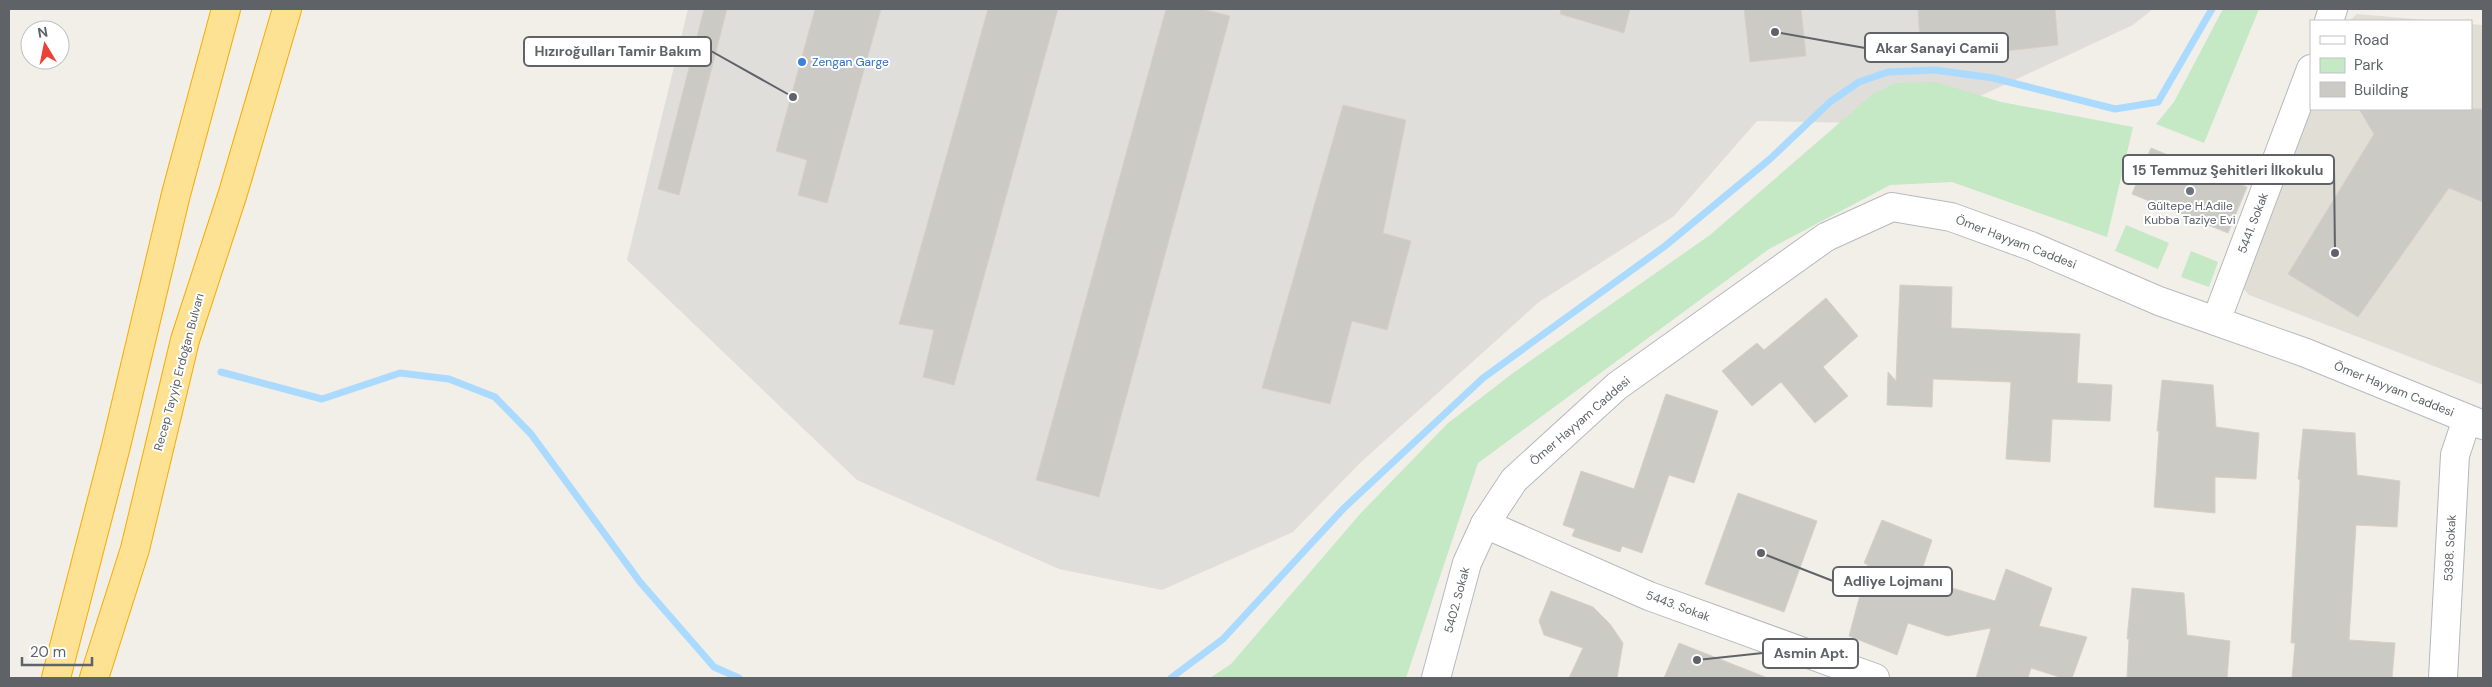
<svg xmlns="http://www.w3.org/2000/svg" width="2492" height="687" font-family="'DM Sans',sans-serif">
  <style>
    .industrial { fill: #e0deda }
    .education { fill: #e1ded6 }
    .green { fill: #c5e8c5 }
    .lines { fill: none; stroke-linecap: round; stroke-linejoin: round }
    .stream { stroke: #aadaff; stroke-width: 7 }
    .building { fill: #cccac5; stroke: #d6d1c6 }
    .street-casing { stroke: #b5b8bc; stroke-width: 30 }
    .secondary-casing { stroke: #b6babf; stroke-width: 30 }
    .highway-casing { stroke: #f9ab00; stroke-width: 30 }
    .street { stroke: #fff; stroke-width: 28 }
    .secondary { stroke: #fff; stroke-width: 28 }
    .highway { stroke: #fde293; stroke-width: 28 }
    .shop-dot { fill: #3f7fe0; stroke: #fff; stroke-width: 2 }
    .worship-dot { fill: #6b7280; stroke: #fff; stroke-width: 2 }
    .labels { text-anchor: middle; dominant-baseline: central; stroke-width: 4; stroke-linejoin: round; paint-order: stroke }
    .shop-label { font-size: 12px; fill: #366cbe; stroke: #fff; text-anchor: start }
    .worship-label { font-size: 12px; fill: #5b616d; stroke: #fff }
    .street-label { font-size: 12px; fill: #5f6368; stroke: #fff }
    .leader { fill: none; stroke: #5f6368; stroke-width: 2 }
    .callout-dot { fill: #5f6368; stroke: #fff; stroke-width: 2 }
    .callout { fill: #fff; stroke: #5f6368; stroke-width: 2 }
    .callout-label { font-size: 14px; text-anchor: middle; font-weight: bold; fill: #5f6368 }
  </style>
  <rect width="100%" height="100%" fill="#f1efe8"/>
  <!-- industrial -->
  <polygon class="industrial" points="688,9 2153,9 2133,25 1920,124 1757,121 1674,216 1539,302 1360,463 1293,532 1162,590 1059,569 857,480 627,260"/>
  <!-- education -->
  <g class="education">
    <polygon points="2357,14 2437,21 2349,21"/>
    <polygon points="2471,24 2483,25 2483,385 2249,295 2240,285 2311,105 2311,109 2471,109"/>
  </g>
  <!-- green -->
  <g class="green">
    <polygon points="2223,9 2259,9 2204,143 2156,124 2174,102"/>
    <polygon points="1936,82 2001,102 2133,127 2107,237 1952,182 1890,185 1769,249 1478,463 1406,678 1210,678 1231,664 1360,514 1447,424 1513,373 1710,235 1874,93 1896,83"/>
    <polygon points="2126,225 2169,243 2158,269 2115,251"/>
    <polygon points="2191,251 2218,262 2209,287 2181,277"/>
  </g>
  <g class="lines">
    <!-- stream -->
    <g class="stream">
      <polyline points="221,372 322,399 400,373 449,379 495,397 531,434 640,582 714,667 739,678"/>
      <polyline points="1171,678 1223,639 1344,508 1483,378 1665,246 1770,159 1830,102 1859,82 1888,72 1935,70 1993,78 2115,109 2158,102 2212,9"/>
    </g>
  </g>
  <!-- building -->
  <g class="building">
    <polygon points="704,9 727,9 679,195 658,189"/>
    <polygon points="815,9 881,9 827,203 798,195 807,160 776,151"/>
    <polygon points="988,9 1058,9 954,385 923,377 934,330 899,324"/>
    <polygon points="1166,9 1202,9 1230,16 1099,497 1036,480"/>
    <polygon points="1561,9 1630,9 1624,33 1560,14"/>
    <polygon points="1744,9 1801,9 1806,56 1750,62"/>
    <polygon points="1918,9 2055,9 2058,45 1921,61"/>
    <polygon points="1343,105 1406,120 1383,233 1411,241 1387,330 1352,321 1330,404 1262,388"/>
    <polygon points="2359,109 2483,109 2483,202 2449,188 2358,317 2288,274 2374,134"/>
    <polygon points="2151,148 2247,187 2228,233 2132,194"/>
    <polygon points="1900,285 1952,287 1951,328 2080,334 2077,383 2112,385 2110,421 2052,419 2050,462 2006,459 2011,382 1933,379 1932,407 1887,405 1888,372 1896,381"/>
    <polygon points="1826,298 1858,336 1823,367 1848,396 1815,423 1781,382 1752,406 1722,371 1757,343 1764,350"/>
    <polygon points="2162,380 2213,385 2216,427 2259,433 2256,479 2215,477 2215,513 2154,507 2159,431 2157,431"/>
    <polygon points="1666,394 1718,411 1694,483 1669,475 1642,553 1622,546 1620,552 1572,536 1575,529 1563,525 1581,471 1634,489"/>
    <polygon points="2303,429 2355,433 2357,475 2400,481 2397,527 2356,525 2349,640 2395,643 2392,678 2292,678 2295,643 2291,643 2300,480 2298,479"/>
    <polygon points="1738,493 1817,521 1784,612 1705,584"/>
    <polygon points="1882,520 1932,540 1919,578 1995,601 2006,569 2052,588 2039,626 2087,637 2072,678 2062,678 2031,668 2028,678 1976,678 1991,628 1947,636 1908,623 1897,655 1849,636 1868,565 1864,563"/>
    <polygon points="2132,588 2184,593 2187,635 2230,641 2227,678 2127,678 2129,639 2127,639"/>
    <polygon points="1551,591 1593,607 1610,624 1623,643 1617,678 1569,678 1583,648 1544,635 1539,621"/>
    <polygon points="1679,643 1765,677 1765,678 1664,678"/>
  </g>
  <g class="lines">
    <defs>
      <g id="street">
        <polyline points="2329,21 2333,9"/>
        <polyline points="2216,321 2311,69"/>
        <polyline points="1485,524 1649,596 1875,678"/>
        <polyline points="2443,678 2455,455 2467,419"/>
      </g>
      <polyline id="secondary" points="1436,678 1467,563 1485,524 1514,480 1617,386 1826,237 1892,207 1951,217 2031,246 2159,301 2306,353 2483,425"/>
      <g id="highway">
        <polyline points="56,678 116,446 176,194 226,9"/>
        <polyline points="94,678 135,549 185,340 233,193 287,9"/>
      </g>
    </defs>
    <!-- street casing -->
    <use href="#street" class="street-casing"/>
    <!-- secondary casing -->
    <use href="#secondary" class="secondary-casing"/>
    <!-- highway casing -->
    <use href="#highway" class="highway-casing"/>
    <!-- street -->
    <use href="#street" class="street"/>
    <!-- secondary -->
    <use href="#secondary" class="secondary"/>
    <!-- highway -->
    <use href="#highway" class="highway"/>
  </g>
  <!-- markers -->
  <circle class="shop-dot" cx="802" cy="62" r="5"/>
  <circle class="worship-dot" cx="2190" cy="191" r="5"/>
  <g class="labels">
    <!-- shop labels -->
    <g class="shop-label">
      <text x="812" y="62">Zengan Garge</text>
    </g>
    <!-- worship labels -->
    <g class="worship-label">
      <text x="2190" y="206">Gültepe H.Adile<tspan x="2190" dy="14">Kubba Taziye Evi</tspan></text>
    </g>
    <!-- street labels -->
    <g class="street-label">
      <text transform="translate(2253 223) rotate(-69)">5441. Sokak</text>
      <text transform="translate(2016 242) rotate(21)">Ömer Hayyam Caddesi</text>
      <text transform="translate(179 372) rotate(-75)">Recep Tayyip Erdoğan Bulvarı</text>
      <text transform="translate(2394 389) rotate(22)">Ömer Hayyam Caddesi</text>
      <text transform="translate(1580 421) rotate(-41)">Ömer Hayyam Caddesi</text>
      <text transform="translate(2450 548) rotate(-87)">5398. Sokak</text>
      <text transform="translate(1457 600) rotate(-75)">5402. Sokak</text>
      <text transform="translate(1678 606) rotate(20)">5443. Sokak</text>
    </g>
  </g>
  <!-- callouts -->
  <path class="leader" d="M1775 32L1865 48M793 97L711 51M2335 253L2334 170M1761 553L1833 581M1697 660L1763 653"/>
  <g class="callout-dot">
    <circle cx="1775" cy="32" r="5"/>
    <circle cx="793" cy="97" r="5"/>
    <circle cx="2335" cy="253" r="5"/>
    <circle cx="1761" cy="553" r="5"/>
    <circle cx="1697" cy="660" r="5"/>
  </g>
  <g class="callout">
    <rect x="1865" y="33" width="143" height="29" rx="5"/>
    <rect x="524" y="37" width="187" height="29" rx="5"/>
    <rect x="2123" y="155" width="211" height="29" rx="5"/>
    <rect x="1833" y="567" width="119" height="29" rx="5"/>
    <rect x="1763" y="639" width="95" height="29" rx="5"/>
  </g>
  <g class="callout-label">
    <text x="1937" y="53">Akar Sanayi Camii</text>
    <text x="618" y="56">Hızıroğulları Tamir Bakım</text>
    <text x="2228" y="175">15 Temmuz Şehitleri İlkokulu</text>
    <text x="1893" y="586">Adliye Lojmanı</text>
    <text x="1811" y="658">Asmin Apt.</text>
  </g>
  <!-- border -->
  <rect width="2492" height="687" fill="none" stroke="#5f6368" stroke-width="20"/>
  <!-- legend -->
  <rect x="2310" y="20" width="162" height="90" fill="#ffffff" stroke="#bfc1c3"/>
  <rect x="2320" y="36" width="25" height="8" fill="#ffffff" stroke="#bfc1c3"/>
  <text x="2354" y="45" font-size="15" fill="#5f6368">Road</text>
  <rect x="2320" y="58" width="25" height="15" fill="#c5e8c5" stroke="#bfc1c3"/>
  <text x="2354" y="70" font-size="15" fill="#5f6368">Park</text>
  <rect x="2320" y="82" width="25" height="15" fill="#cccac5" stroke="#bfc1c3"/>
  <text x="2354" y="95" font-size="15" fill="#5f6368">Building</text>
  <!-- north arrow -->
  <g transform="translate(45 45) rotate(350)"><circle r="24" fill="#ffffff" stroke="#bfc1c3"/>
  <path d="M0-4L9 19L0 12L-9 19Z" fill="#ea4335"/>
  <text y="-8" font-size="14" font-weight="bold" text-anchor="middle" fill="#5f6368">N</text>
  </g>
  <!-- scale -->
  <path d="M22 657v8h70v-8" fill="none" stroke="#5f6368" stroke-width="2.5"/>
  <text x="30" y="657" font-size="15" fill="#5f6368" stroke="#ffffff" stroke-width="4" paint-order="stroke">20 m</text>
</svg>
